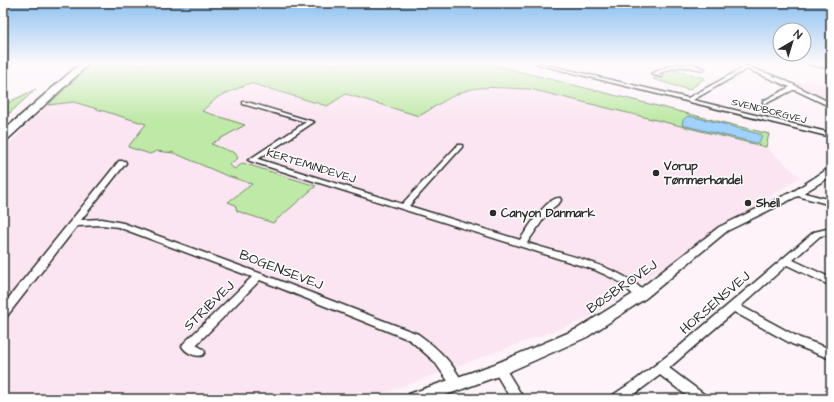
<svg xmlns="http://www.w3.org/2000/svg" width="834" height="402" font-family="'Architects Daughter',sans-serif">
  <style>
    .built { fill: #fbe5f2 }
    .green { fill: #bee9a6; stroke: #748a68 }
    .water { fill: #a0d2fd; stroke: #718fa9 }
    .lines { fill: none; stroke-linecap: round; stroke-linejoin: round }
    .minor-casing { stroke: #2b2b2b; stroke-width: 3 }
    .tertiary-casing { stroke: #2b2b2b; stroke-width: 3 }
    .motorway-casing { stroke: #2b2b2b; stroke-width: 3 }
    .minor { fill: #fff; fill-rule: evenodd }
    .tertiary { fill: #fff; fill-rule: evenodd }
    .motorway { fill: #fff; fill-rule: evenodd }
    .poi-dot { fill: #2b2b2b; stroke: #fff; stroke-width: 1.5 }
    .labels { text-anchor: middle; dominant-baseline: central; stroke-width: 3; stroke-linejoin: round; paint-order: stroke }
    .far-street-label { font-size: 10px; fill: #2b2b2b; stroke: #fff }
    .street-label { font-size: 12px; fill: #2b2b2b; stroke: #fff }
    .poi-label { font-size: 12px; font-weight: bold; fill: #2b2b2b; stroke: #fff; text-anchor: start }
    .near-street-label { font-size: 14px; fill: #2b2b2b; stroke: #fff }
  </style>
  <rect width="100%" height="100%" fill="#fdf3f9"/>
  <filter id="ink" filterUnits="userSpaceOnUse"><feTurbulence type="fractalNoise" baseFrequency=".025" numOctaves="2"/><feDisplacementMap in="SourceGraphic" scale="8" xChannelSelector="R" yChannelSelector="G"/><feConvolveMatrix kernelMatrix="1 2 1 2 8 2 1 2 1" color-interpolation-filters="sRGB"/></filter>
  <g filter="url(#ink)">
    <!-- built -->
    <g class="built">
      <polygon points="812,81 831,85 831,103 788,82"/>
      <polygon points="250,83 327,106 346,94 445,101 469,90 496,88 530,89 766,147 800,177 586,319 368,399 3,399 3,150 48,105 74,102 210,144 245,125 202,111 218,97"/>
    </g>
    <!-- green -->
    <g class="green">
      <path d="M 91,64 L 490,64 L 769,134 L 766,147 L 530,89 C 513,89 484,85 468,90 C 451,95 435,107 419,116 L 346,94 L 327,106 L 250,83 L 218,97 L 202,111 L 245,125 L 211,144 L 235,153 L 238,158 L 229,165 L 235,169 L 243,163 L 316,186 L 273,223 L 237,211 L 235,205 L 228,202 L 252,184 L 225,175 L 174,153 L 156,151 L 150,154 L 128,147 L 146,124 L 74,102 L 48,105 Z"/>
      <polygon points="671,69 705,78 689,90 653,79"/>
      <polygon points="36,89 3,119 3,105"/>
    </g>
    <!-- water -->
    <polygon class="water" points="688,116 716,122 762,135 759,143 756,143 682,125 683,120"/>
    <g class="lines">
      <defs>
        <g id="minor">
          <polygon points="537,64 543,64 688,98 743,68 736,64 741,64 782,79 831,103 831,107 795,90 793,90 767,103 763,103 763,101 790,87 747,69 693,100 831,133 831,137"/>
          <path d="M 674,64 L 696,64 L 695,65 L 705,69 L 703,70 C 681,65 678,65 658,74 L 662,75 L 662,77 L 651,74 Z"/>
          <polygon points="808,64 815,64 831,67 831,69"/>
          <path d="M 243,102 L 247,102 L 314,122 L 258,159 L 402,204 L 458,145 L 462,145 L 462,147 L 409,206 L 520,240 C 527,230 547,196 560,198 L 561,200 L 560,202 L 549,211 L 527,243 C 556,252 632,269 646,295 L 645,298 C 635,301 628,288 621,283 C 614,278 603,274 595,270 L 250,161 L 248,160 L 250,159 L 306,122 L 243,104 Z"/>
          <path d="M 119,161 L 125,161 L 126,163 L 81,220 L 102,219 L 123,223 L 262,274 L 418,334 C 436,347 454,363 463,384 L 461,388 L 457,390 L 453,388 L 434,361 L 410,340 L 260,280 L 196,345 L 203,349 L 205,352 L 203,355 C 196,358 185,352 182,346 L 184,343 L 252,277 L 118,227 L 102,225 L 77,226 L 7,316 L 3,317 L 3,305 Z"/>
          <polygon points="794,191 797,191 831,200 831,205 794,195 793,193"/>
          <polygon points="831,228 831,234 820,236 793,260 831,278 831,286 787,265 741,306 800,338 831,349 831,359 792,344 734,312 669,368 705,395 707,399 691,399 660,375 628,399 611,399 613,395 637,379 680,346 814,232"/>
          <polygon points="499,364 503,365 524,399 511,399 493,369 495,365"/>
        </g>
        <polygon id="tertiary" points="831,167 831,175 828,178 800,195 727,231 646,298 587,337 504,374 435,399 407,399 409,394 495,364 577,329 636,292 719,227 794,191"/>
        <polygon id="motorway" points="80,64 89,64 7,140 3,141 3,131"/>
      </defs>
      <!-- minor casing -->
      <use href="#minor" class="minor-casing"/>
      <!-- tertiary casing -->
      <use href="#tertiary" class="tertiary-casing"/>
      <!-- motorway casing -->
      <use href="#motorway" class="motorway-casing"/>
      <!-- minor -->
      <use href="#minor" class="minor"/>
      <!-- tertiary -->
      <use href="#tertiary" class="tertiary"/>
      <!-- motorway -->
      <use href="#motorway" class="motorway"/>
    </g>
  </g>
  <!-- sky -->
  <linearGradient id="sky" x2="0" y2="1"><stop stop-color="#8bc0f0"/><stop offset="0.53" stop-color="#fefafc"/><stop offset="1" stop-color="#fefafc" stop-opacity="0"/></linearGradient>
  <rect width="834" height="120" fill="url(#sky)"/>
  <!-- markers -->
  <g class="poi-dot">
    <circle cx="656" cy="173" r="4"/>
    <circle cx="748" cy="203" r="4"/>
    <circle cx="493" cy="213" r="4"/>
  </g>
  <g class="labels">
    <!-- far-street labels -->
    <g class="far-street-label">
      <text transform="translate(769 111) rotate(14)">SVENDBORGVEJ</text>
    </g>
    <!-- street labels -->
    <g class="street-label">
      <text transform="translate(311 166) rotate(17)">KERTEMINDEVEJ</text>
    </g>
    <!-- poi labels -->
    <g class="poi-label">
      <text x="664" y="166">Vorup<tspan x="664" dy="14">Tømmerhandel</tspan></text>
      <text x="756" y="203">Shell</text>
      <text x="501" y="213">Canyon Danmark</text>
    </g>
    <!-- near-street labels -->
    <g class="near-street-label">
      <text transform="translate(281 270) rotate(21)">BOGENSEVEJ</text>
      <text transform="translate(622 287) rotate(-35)">BØSBROVEJ</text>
      <text transform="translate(715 303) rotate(-41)">HORSENSVEJ</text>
      <text transform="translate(209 306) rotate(-44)">STRIBVEJ</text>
    </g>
  </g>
  <!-- margin -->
  <rect width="834" height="402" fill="none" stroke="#fff" stroke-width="16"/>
  <rect x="8" y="8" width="818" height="386" fill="none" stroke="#2b2b2b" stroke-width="1.5" filter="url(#ink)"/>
  <!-- north arrow -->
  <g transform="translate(792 42) rotate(38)"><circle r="19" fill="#ffffff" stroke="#aaaaaa"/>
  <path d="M0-3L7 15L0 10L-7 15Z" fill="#2b2b2b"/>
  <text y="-6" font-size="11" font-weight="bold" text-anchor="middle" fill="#2b2b2b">N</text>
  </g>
</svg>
